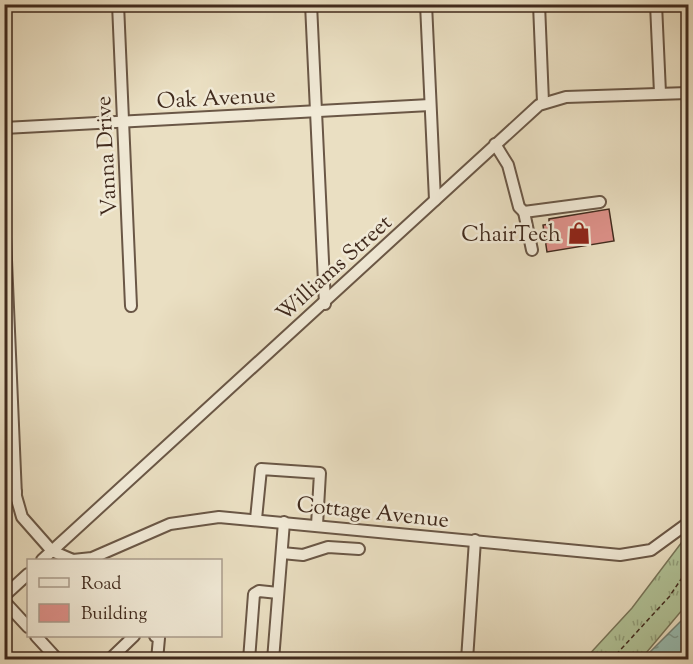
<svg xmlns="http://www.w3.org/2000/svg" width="693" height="664" viewBox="0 0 693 664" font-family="'Sorts Mill Goudy',serif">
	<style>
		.grass { fill: url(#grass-tufts); stroke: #78765a; stroke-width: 1.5 }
		.water { fill: url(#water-ripples); stroke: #758276; stroke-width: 1.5 }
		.building { fill: #de918a; stroke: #402a1d; stroke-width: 1.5 }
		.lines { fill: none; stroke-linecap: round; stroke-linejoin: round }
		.minor-casing { stroke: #6a5746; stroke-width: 14 }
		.path { stroke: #402a1d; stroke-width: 1.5; stroke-dasharray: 4.5 3; stroke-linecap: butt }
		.minor { stroke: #f1ead7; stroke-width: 10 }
		.labels { text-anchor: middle; stroke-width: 5; stroke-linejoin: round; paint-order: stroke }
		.street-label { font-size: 22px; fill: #402a1d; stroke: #f1ead7 }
		.poi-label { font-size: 22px; fill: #402a1d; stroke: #f1ead7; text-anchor: end }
	</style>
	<defs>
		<pattern id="grass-tufts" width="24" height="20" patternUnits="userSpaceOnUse" patternTransform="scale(1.5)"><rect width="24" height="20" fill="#b1c398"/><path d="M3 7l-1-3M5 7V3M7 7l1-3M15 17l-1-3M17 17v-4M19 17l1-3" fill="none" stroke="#919f7b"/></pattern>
		<pattern id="water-ripples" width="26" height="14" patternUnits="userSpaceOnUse" patternTransform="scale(1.5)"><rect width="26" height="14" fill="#98bdb2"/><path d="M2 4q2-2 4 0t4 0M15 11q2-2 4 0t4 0" fill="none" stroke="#7d9a90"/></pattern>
	</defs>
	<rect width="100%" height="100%" fill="#eadfc2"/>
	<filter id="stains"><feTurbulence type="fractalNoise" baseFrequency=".00333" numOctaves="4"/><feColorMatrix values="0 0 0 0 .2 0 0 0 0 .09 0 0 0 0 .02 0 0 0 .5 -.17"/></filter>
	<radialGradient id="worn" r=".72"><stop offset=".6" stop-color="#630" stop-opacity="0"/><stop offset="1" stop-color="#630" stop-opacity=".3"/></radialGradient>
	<polygon class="grass" points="688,534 688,603 641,659 585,659 632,608"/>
	<polygon class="water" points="688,614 688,659 643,659"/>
	<polygon class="building" points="609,209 614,241 547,252 543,225 549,224 549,219"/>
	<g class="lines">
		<g class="minor-casing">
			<g id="minor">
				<polyline points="118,4 131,306"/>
				<polyline points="311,4 325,304"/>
				<polyline points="426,4 435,200"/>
				<polyline points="539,4 543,102"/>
				<polyline points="656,4 660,93"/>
				<polyline points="4,128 430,105"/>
				<polyline points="495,144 508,165 519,207 524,212 600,202"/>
				<polyline points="524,212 532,250"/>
				<polyline points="4,213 16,496 22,517 52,551 73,560 92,558 170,524 219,517 620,555 651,550 688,523"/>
				<polyline points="4,502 16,492"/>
				<polyline points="256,519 261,469 320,473 317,525"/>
				<polyline points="282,553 303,555 328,547 359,549"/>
				<polyline points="42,560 539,105 566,97 688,93"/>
				<polyline points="4,596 28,574"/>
				<polyline points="4,601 28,627"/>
				<polyline points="36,636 58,660"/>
				<polyline points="155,636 159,638 157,660"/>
				<polyline points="109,660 134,636"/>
				<polyline points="249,660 254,594 259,591 278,593"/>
				<polyline points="273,660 284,522"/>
				<polyline points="467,660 475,540"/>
			</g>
		</g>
		<polyline class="path" points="611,660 669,597 688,569"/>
		<use href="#minor" class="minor"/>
	</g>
	<defs>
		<g id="shop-bare" transform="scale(1.8)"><path d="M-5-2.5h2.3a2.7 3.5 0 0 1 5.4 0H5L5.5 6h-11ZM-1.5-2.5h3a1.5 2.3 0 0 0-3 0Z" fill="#8f2418" stroke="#f1ead7" stroke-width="2.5" paint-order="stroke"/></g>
	</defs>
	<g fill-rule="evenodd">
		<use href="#shop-bare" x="579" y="233"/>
	</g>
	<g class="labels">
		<g class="street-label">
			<text transform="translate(216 97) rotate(-3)" y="8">Oak Avenue</text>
			<text transform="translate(105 156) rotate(-93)" y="8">Vanna Drive</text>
			<text transform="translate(333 267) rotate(-42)" y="8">Williams Street</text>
			<text transform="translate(373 511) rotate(6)" y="8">Cottage Avenue</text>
		</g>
		<g class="poi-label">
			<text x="561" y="241">ChairTech</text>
		</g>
	</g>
	<rect width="693" height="664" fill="none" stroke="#eadfc2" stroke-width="24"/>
	<rect x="6" y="6" width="681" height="652" fill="none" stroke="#402a1d" stroke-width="3"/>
	<rect x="12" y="12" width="669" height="640" fill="none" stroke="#402a1d" stroke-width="1.5"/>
	<rect x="27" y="559" width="195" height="78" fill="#f1ead7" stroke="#aa9d8d" stroke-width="1.5"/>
	<rect x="39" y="578" width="30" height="9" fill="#f1ead7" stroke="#aa9d8d" stroke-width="1.5"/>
	<text x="81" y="589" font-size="18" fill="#402a1d">Road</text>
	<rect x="39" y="604" width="30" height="18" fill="#de918a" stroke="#aa9d8d" stroke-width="1.5"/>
	<text x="81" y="619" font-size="18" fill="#402a1d">Building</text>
	<rect width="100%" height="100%" filter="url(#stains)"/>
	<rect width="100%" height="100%" fill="url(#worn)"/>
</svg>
